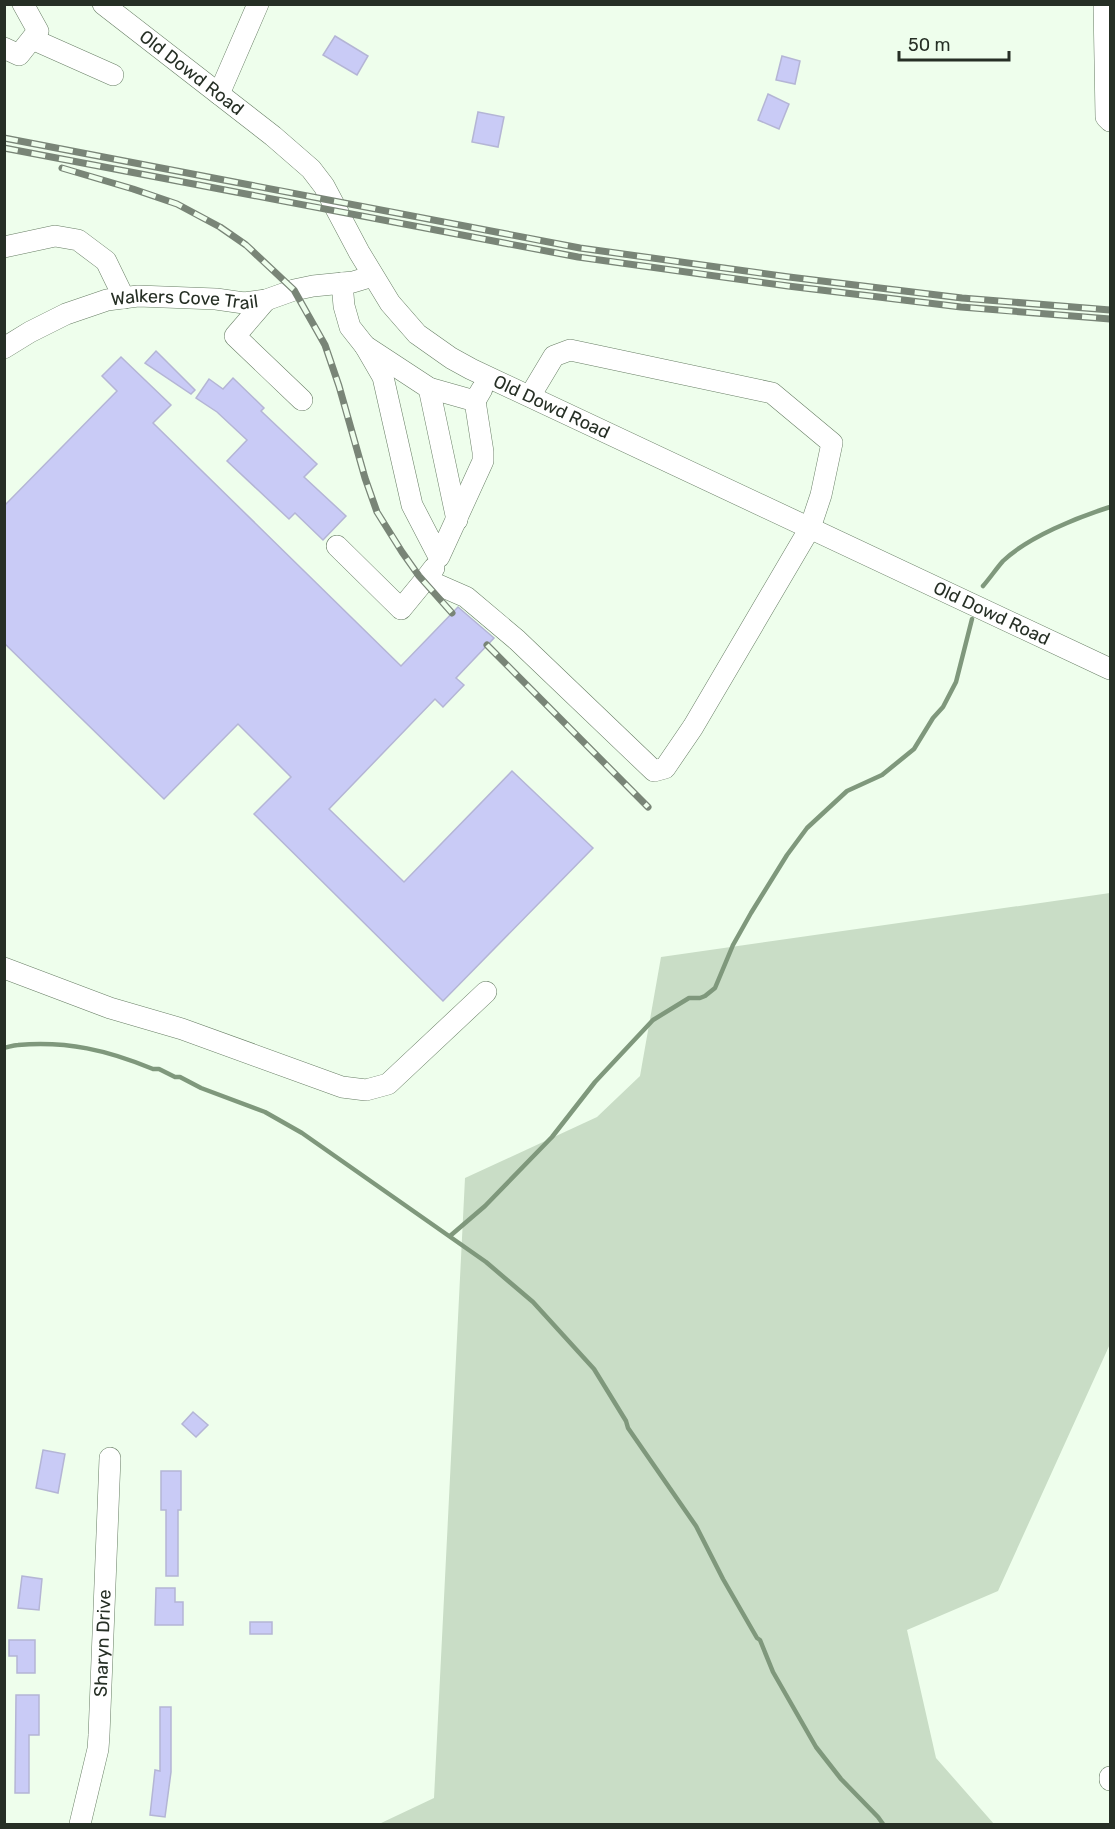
<svg xmlns="http://www.w3.org/2000/svg" width="1115" height="1829" viewBox="0 0 1115 1829" font-family="Rubik,sans-serif">
	<style>
		.green { fill: #c9ddc6 }
		.lines { fill: none; stroke-linecap: round; stroke-linejoin: round }
		.stream { stroke: #7f987c; stroke-width: 4.5 }
		.building { fill: #c9cbf6; stroke: #b4b5d5; stroke-width: 1.5 }
		.minor-casing { stroke: #687e65; stroke-width: 22 }
		.minor { stroke: #fff; stroke-width: 21 }
		.rail-casing { stroke: #798577; stroke-width: 7 }
		.rail { stroke: #eefeec; stroke-width: 4.5; stroke-dasharray: 14; stroke-linecap: butt }
		.labels { text-anchor: middle; stroke-width: 5; stroke-linejoin: round; paint-order: stroke }
		.street-label { font-size: 18px; fill: #262f25; stroke: #eefeec }
	</style>
	<rect width="100%" height="100%" fill="#eefeec"/>
	<polygon class="green" points="1110,893 1110,1344 998,1591 907,1630 936,1758 994,1824 379,1824 434,1798 465,1178 597,1117 640,1076 661,957"/>
	<g class="lines">
		<g class="stream">
			<path d="M983,586C990,578 996,569 1003,561C1028,537 1078,517 1110,507"/>
			<path d="M4,1048C9,1047 13,1045 18,1045C68,1041 107,1050 153,1069H159L175,1077H180L201,1088L265,1112L302,1133L486,1262L533,1302L594,1369L626,1421L628,1428L696,1526L723,1579L757,1638L760,1640L773,1672L816,1747L841,1779L878,1817L883,1824"/>
			<polyline points="450,1236 485,1206 552,1137 595,1082 653,1020 689,998 700,998 705,996 715,988 733,945 751,913 787,855 807,828 847,791 882,775 914,749 933,718 943,707 956,682 972,619"/>
		</g>
	</g>
	<g class="building">
		<polygon points="335,36 368,56 357,75 323,55"/>
		<polygon points="782,56 800,61 795,84 776,80"/>
		<polygon points="768,94 789,104 779,129 758,120"/>
		<polygon points="478,112 504,117 498,147 472,142"/>
		<polygon points="156,351 195,390 191,394 145,363"/>
		<polygon points="121,357 171,405 153,423 401,666 458,607 494,638 456,678 464,685 443,707 435,699 329,809 404,882 512,771 593,848 443,1001 254,814 291,777 238,724 164,799 4,643 4,506 117,391 102,376"/>
		<polygon points="233,378 264,408 261,411 317,464 304,477 346,516 323,540 295,513 289,519 227,461 247,440 217,412 196,398 209,379 223,389"/>
		<polygon points="193,1412 208,1425 196,1437 182,1424"/>
		<polygon points="43,1450 65,1454 58,1493 36,1488"/>
		<polygon points="161,1471 181,1471 181,1510 178,1510 178,1576 166,1576 166,1510 161,1510"/>
		<polygon points="22,1576 42,1579 39,1610 18,1608"/>
		<polygon points="156,1588 175,1588 175,1602 183,1602 183,1625 155,1625"/>
		<rect x="250" y="1622" width="22" height="12"/>
		<polygon points="9,1640 35,1640 35,1673 17,1673 17,1656 9,1656"/>
		<polygon points="16,1695 39,1695 39,1735 29,1735 29,1793 15,1793"/>
		<polygon points="160,1707 171,1707 171,1772 165,1817 150,1815 155,1770 160,1771"/>
	</g>
	<g class="lines">
		<g class="minor-casing">
			<g id="minor">
				<path id="s1" d="M103,4L273,136L311,169L324,186L359,252L390,303L417,334L451,358L471,369L1110,669"/>
				<polyline points="1104,4 1106,117 1110,121"/>
				<polyline points="32,39 113,75"/>
				<polyline points="4,48 19,55 38,31 23,4"/>
				<polyline points="219,94 258,4"/>
				<polyline points="4,247 55,236 78,240 106,261 124,298"/>
				<polyline points="342,283 344,306 350,327 365,346 429,388 475,401 482,389"/>
				<polyline points="266,300 235,336 302,400"/>
				<polyline points="365,346 383,377 412,505 439,557 483,461 483,452 475,401"/>
				<path id="s2" d="M4,348L30,332L66,314L107,300L138,296L216,299L244,303L266,300L294,290L313,286L353,282L373,276"/>
				<polyline points="429,388 457,520"/>
				<polyline points="337,546 401,609 424,581 434,568"/>
				<polyline points="427,578 434,583 466,597 517,640 654,771 665,768 693,727 810,528 821,495 832,443 772,393 570,350 554,356 530,396"/>
				<polyline points="4,968 110,1008 182,1029 342,1087 366,1090 388,1084 486,992"/>
				<polyline points="1110,1777 1110,1780"/>
				<path id="s3" d="M80,1824L98,1749L99,1735L110,1458"/>
			</g>
		</g>
		<use href="#minor" class="minor"/>
		<g class="rail-casing">
			<g id="rail">
				<polyline points="4,138 580,248 789,277 962,298 1110,310"/>
				<polyline points="4,148 578,257 788,286 961,307 1110,319"/>
				<polyline points="62,168 133,189 177,204 220,227 246,245 294,290 325,345 339,386 365,478 377,512 402,552 419,576 452,613"/>
				<polyline points="487,645 648,807"/>
			</g>
		</g>
		<use href="#rail" class="rail"/>
	</g>
	<g class="labels">
		<g class="street-label">
			<text dy="6" stroke="none"><textPath href="#s1" startOffset="112">Old Dowd Road</textPath></text>
			<text dy="6" stroke="none"><textPath href="#s2" startOffset="192">Walkers Cove Trail</textPath></text>
			<text dy="6" stroke="none"><textPath href="#s1" startOffset="616">Old Dowd Road</textPath></text>
			<text dy="6" stroke="none"><textPath href="#s1" startOffset="1102">Old Dowd Road</textPath></text>
			<text dy="6" stroke="none"><textPath href="#s3" startOffset="183">Sharyn Drive</textPath></text>
		</g>
	</g>
	<rect width="1115" height="1829" fill="none" stroke="#262f25" stroke-width="12"/>
	<path d="M899 51v9h110v-9" fill="none" stroke="#262f25" stroke-width="3"/>
	<text x="908" y="51" font-size="18" fill="#262f25" stroke="#eefeec" stroke-width="4.5" paint-order="stroke">50 m</text>
</svg>
